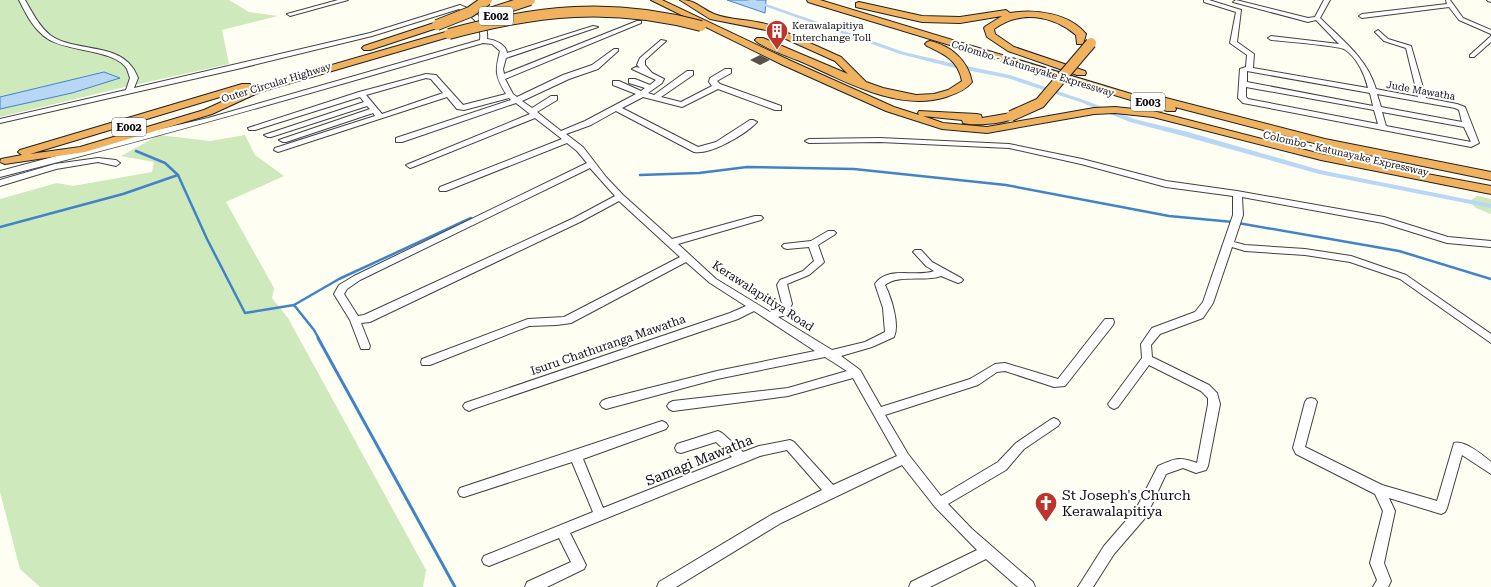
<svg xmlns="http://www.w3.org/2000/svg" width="1491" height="587" viewBox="0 0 1491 587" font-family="'Roboto Serif',serif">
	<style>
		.green { fill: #cee9bc }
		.water { fill: #b8d7f5; stroke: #4183ca }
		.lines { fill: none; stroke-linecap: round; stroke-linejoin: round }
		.stream-far1 { stroke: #4183ca; stroke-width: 2.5 }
		.stream { stroke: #4183ca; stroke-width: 3 }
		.canal { fill: #b8d7f5; fill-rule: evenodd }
		.building { fill: #58524c }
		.minor-casing { stroke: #424242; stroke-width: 2 }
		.highway-casing { stroke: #202020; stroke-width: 2 }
		.minor { fill: #fff; fill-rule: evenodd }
		.highway { fill: #f0b25f; fill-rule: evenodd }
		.highway-bridge-casing { stroke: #202020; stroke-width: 12; stroke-linecap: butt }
		.highway-bridge { stroke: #f0b25f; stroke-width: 10 }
		.labels { text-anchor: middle; stroke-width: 4; stroke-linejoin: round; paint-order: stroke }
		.far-poi-label { font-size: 10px; fill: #0f0f0f; stroke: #fff; text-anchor: start }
		.far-street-label { font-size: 10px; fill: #0f0f0f; stroke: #fff }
		.shield { fill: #fff; stroke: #575757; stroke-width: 1 }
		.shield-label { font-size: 11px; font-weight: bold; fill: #0f0f0f }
		.street-label { font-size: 12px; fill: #0f0f0f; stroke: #fff }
		.near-street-label { font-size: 14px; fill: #0f0f0f; stroke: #fff }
		.near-poi-label { font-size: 14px; fill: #0f0f0f; stroke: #fff; text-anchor: start }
	</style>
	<rect width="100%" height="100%" fill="#fffef2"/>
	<g class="green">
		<polygon points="0,0 229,0 249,12 278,16 222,30 229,64 125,87 0,117"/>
		<polygon points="159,135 210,141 245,135 255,155 284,176 226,202 274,288 272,298 288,318 426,570 423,587 40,587 20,569 0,492 0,199 57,183 73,186 152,172 154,162 121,156"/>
		<polygon points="1477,196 1491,199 1491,214 1476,208 1469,202"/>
	</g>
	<g class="water">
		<polygon points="727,0 766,0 765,13"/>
		<polygon points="104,72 120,78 72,93 0,109 0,97"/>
	</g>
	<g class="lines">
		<g class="stream-far1">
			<polyline points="136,151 165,163 178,175 207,239 245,313 294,305 314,330 319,339"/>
			<polyline points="640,175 699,173 747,167 854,169 1006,185 1169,216 1233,222"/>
			<polyline points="1238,223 1399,251 1491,279"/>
			<polyline points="0,227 123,194 178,175"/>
			<polyline points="294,305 339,279 471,218"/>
		</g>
		<polyline class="stream" points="318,338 455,587"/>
		<polygon class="canal" points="747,0 755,0 904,52 951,63 1010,75 1084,100 1134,119 1188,132 1320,170 1491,204 1491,208 1319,174 1183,136 1130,122 1080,102 1007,78 951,67 900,54"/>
	</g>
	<polygon class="building" points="760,55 770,60 760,65 750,60"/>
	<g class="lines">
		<g class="minor-casing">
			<g id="minor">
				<path d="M19,0H25C32,12 39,26 50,35C73,52 115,43 132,67C135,70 136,74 138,78L134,88L370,33L460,5C476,11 489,21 487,39C495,40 506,44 507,53L593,26L598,27L506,58L503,69L504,74L637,21H641V23L505,79L513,94L517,97L563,75L592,65L614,49H618V51L598,69L569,79L522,101L532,108L551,96H557V100L537,112L561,131L585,121L636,94L613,85V81H619L641,91L645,88L629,83V79H635L650,85L656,80L632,69L636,67L640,68L637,65L640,58L661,40L666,41L645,60V65L652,73L664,79L662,83L648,93L654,95L687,71H693V75L661,97L681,102L712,86L709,82L710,78L725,69H731V73L717,81L720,84L781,106V110H775L718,89L682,107L643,97L622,108L698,147L716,142L750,120H753L757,122C746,134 711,155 694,152L616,111L591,125L566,134L583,147L606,177L623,195L672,239L755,216H761L763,218L761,220L678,244L716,279L770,312L778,309L782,304L777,285L780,280L803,271L814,261L809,247L787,249L784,248L782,246L784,244L811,241L828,231H834L836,233L834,235L818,245L824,262L822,264L809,275L787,284L792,304L786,315L778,317L832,350L865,342L885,332L883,308L875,284C888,265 916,278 934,271L926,266L915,254L913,252L915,250H921L932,262L961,278L963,280L961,282L958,283L941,276C925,282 898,274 885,285C891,297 900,324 894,337L872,347L841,356L860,370L881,407L970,379L995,364L1005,363L1058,379L1105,319H1113L1114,322L1113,325L1065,386L1054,387L1005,371L997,372L978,385L885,415L908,454L941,496L998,462L1016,443L1050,420L1054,418L1058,420L1060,423L1058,426L1024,449L1006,470L948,504L972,529L1033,582L1035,587H1018L986,559L930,587H909L911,582L977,550L935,507L902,465L781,523L676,587H657L659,582L771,515L822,490L787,450L760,456L570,533L586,565L584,569L547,587H525L527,582L571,562L559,538L489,566L484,564L482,560L484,556L593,512L572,462L464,497L460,496L458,492L460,488L662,421L666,423L668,426L666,429L583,459L603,508L732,457L716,442L681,453L677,452L675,448L677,444L718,431L722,433L743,452L759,446L790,440L794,442L833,485L897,456L853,378L788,396L673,411L669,409L667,406L669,403L673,401L788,388L847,371L825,357L717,379L606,409L602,407L600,404L602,401L606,399L717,371L815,351L754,311L738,319L473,409L469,411L465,409L463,406L465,403L730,313L746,306L710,283L686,262L571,323L557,325L529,326L430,365H422L421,362L422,359L528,319L564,317L680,257L619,201L580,222L370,322L361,323L370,346L369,349H361L350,320L334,294L339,285L354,276L587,163L577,151L567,143L446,191H440L439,189L440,187L562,139L535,118L413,167L410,168L406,165L530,114L516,103L402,142H396V138L511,100L509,98L464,110L457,109L447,97L278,152L274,150L275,148L375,116L373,113L286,142H283L279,140L370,109L367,106L271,137H268L264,135L364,102L360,97L255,130H249L248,128L359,92L426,74L436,75L463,105L506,94C495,76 495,71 500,51L492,44L483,43C323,90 162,136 0,177V171L143,133L208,118L480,40C482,23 473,17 459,9L372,36L237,69L0,123V119L126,90L130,78C129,75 128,72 127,69C115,49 68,52 48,39C34,30 26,14 19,0ZM426,78L431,79L443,93L382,114L366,95ZM590,168L615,196L574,218L364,315L358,316L344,294L347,289L360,280Z"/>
				<polygon points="338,0 348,0 290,16 287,14"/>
				<path d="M1204,0H1209L1241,10L1237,42L1254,54L1253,68L1368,88C1365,75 1357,57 1344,49C1338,46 1282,41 1271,40L1268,38L1271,36L1339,44L1316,20L1308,22L1233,2L1236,0L1308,18L1315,17L1324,0H1330L1320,18C1342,40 1367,58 1376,89L1418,97L1406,48L1384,41L1375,32L1378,30L1388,39L1411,46L1426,98L1457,104L1465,107L1479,143L1471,147L1243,103L1238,98L1240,69L1246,67L1247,55L1230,43L1236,12L1204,2ZM1247,71L1370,93L1373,106L1247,82ZM1246,87L1374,110L1378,124L1248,99L1246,97ZM1377,94L1455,108L1459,110L1462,122L1381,107ZM1382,112L1464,127L1471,142L1386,126Z"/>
				<polygon points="1446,0 1450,0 1463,18 1491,30 1491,34 1459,20 1449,7 1362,18 1359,16 1362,14 1447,4"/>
				<polygon points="1487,0 1491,0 1491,2 1488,1"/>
				<polygon points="1491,36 1491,42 1474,57 1470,57 1470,55"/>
				<path d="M880,138L1009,144L1082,159L1166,181L1237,191L1384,217L1448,237L1491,241V247L1447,243L1383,223L1242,197L1243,215L1234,242L1245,245L1305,249L1351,256L1406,275L1491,334V343L1400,279L1350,262L1305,255L1245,251L1232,247L1213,303L1203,318L1160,334L1151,345L1152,357L1209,385L1217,393L1220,404L1208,466L1206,470L1196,473L1183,468L1166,474L1146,517L1114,554L1093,587H1078L1104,546L1136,509L1158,466C1175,459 1178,456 1197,463L1208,404V398L1201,391L1149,365L1118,407L1114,409L1110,407L1108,404L1142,358L1141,344L1152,328L1195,312L1203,302L1233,215V196L1166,187L1081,164L1009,148L880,142L809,143L805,141L809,139Z"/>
				<polygon points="98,158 116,160 120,163 116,166 98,162 56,169 0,186 0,180 55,164"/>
				<path d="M1311,398L1315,399L1317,402L1305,447L1382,485L1437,501L1454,443C1464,440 1483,455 1491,462V474L1462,455L1447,508L1445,512L1441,514L1389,498L1395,511L1384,563L1391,581L1388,587H1373L1377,580L1370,563L1383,511L1375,494L1296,454L1293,448L1305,402L1307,399Z"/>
			</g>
		</g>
		<g class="highway-casing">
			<g id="highway">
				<path d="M651,0H662L791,61L894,107L919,115L918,113L919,111L977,114L981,115L982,118L1011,113L1016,116C1010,124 973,126 963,123L962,120L923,116L943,123L987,127L1094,108L1115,107L1153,111L1321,154L1491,186V194L1321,160L1153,117L1115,113L1094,114L987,133L942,129L886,111L783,65Z"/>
				<path d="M680,0C696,0 700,8 714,14C732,21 754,19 772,26L841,57L866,82L883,88L916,95L934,94L948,90L962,81C958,60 944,54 927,46L925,44L927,42L930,41C951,46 968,60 972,82C966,90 955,94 946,97C898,112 845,81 802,62C792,58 761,47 755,40L757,38H763L848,74L835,61L766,30L710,19Z"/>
				<polygon points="807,0 820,0 1158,102 1158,98 1162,97 1325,139 1491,172 1491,180 1325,146 1175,107 1176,109 1175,111 1167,111 808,2"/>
				<path d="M859,2L922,16L960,17L1006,10L1010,13C1035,9 1069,13 1086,34L1083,44H1077L1076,35C1052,15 1020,10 994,29L995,34L1014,47L1085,71L1086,73L1085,75H1077L1008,51L987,37L984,28L986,26L1002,16L960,23L922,22L856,7V3Z"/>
				<polygon points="437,22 440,23 440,27 370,50 364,50 362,48 364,46"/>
				<polygon points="449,31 454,34 452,36 260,92 212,114 85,152 5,164 0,162 1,159 22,155 18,152 20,150 242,84 250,84 251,86 250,88 30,154 80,147 204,110 252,88"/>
			</g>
		</g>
		<use href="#minor" class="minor"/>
		<use href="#highway" class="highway"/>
		<g class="highway-bridge-casing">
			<g id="highway-bridge">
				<polyline points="487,14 530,0"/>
				<polyline points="437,25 470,12 487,0"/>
				<path d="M449,34C537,10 612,2 701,26"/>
				<polyline points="1011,116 1040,103 1091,43"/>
			</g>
		</g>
		<use href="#highway-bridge" class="highway-bridge"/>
	</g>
	<defs>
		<g id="building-pin" transform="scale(1.15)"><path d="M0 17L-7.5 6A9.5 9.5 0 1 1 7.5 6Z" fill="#bc342b" stroke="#fff"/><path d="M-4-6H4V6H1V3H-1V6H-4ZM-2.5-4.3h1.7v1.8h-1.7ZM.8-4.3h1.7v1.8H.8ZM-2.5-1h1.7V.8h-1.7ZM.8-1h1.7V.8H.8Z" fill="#fff"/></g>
		<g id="church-pin" transform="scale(1.15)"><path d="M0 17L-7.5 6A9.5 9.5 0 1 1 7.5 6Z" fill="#bc342b" stroke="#fff"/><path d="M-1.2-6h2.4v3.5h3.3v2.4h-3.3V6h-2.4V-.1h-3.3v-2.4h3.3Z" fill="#fff"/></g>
	</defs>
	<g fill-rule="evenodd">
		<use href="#building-pin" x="777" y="31"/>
		<use href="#church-pin" x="1046" y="503"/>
	</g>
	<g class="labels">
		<g class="far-poi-label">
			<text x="792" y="29">Kerawalapitiya<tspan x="792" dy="12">Interchange Toll</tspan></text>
		</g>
		<g class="far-street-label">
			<text transform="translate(1033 68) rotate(17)" y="4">Colombo - Katunayake Expressway</text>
			<text transform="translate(276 82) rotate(-17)" y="4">Outer Circular Highway</text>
			<text transform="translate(1421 90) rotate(10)" y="4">Jude Mawatha</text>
			<text transform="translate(1346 153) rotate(13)" y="4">Colombo - Katunayake Expressway</text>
		</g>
		<g class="shield">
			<rect x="479" y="7" width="34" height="18" rx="3"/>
			<rect x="1131" y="93" width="34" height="18" rx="3"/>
			<rect x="112" y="118" width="34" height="18" rx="3"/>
		</g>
		<g class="shield-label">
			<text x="496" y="20">E002</text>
			<text x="1148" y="106">E003</text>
			<text x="129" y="131">E002</text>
		</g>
		<g class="street-label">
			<text transform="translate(763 296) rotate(33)" y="4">Kerawalapitiya Road</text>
			<text transform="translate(608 345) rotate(-19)" y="4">Isuru Chathuranga Mawatha</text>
		</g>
		<g class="near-street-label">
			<text transform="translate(699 460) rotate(-22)" y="5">Samagi Mawatha</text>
		</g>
		<g class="near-poi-label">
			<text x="1062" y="500">St Joseph's Church<tspan x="1062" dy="16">Kerawalapitiya</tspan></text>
		</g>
	</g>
</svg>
